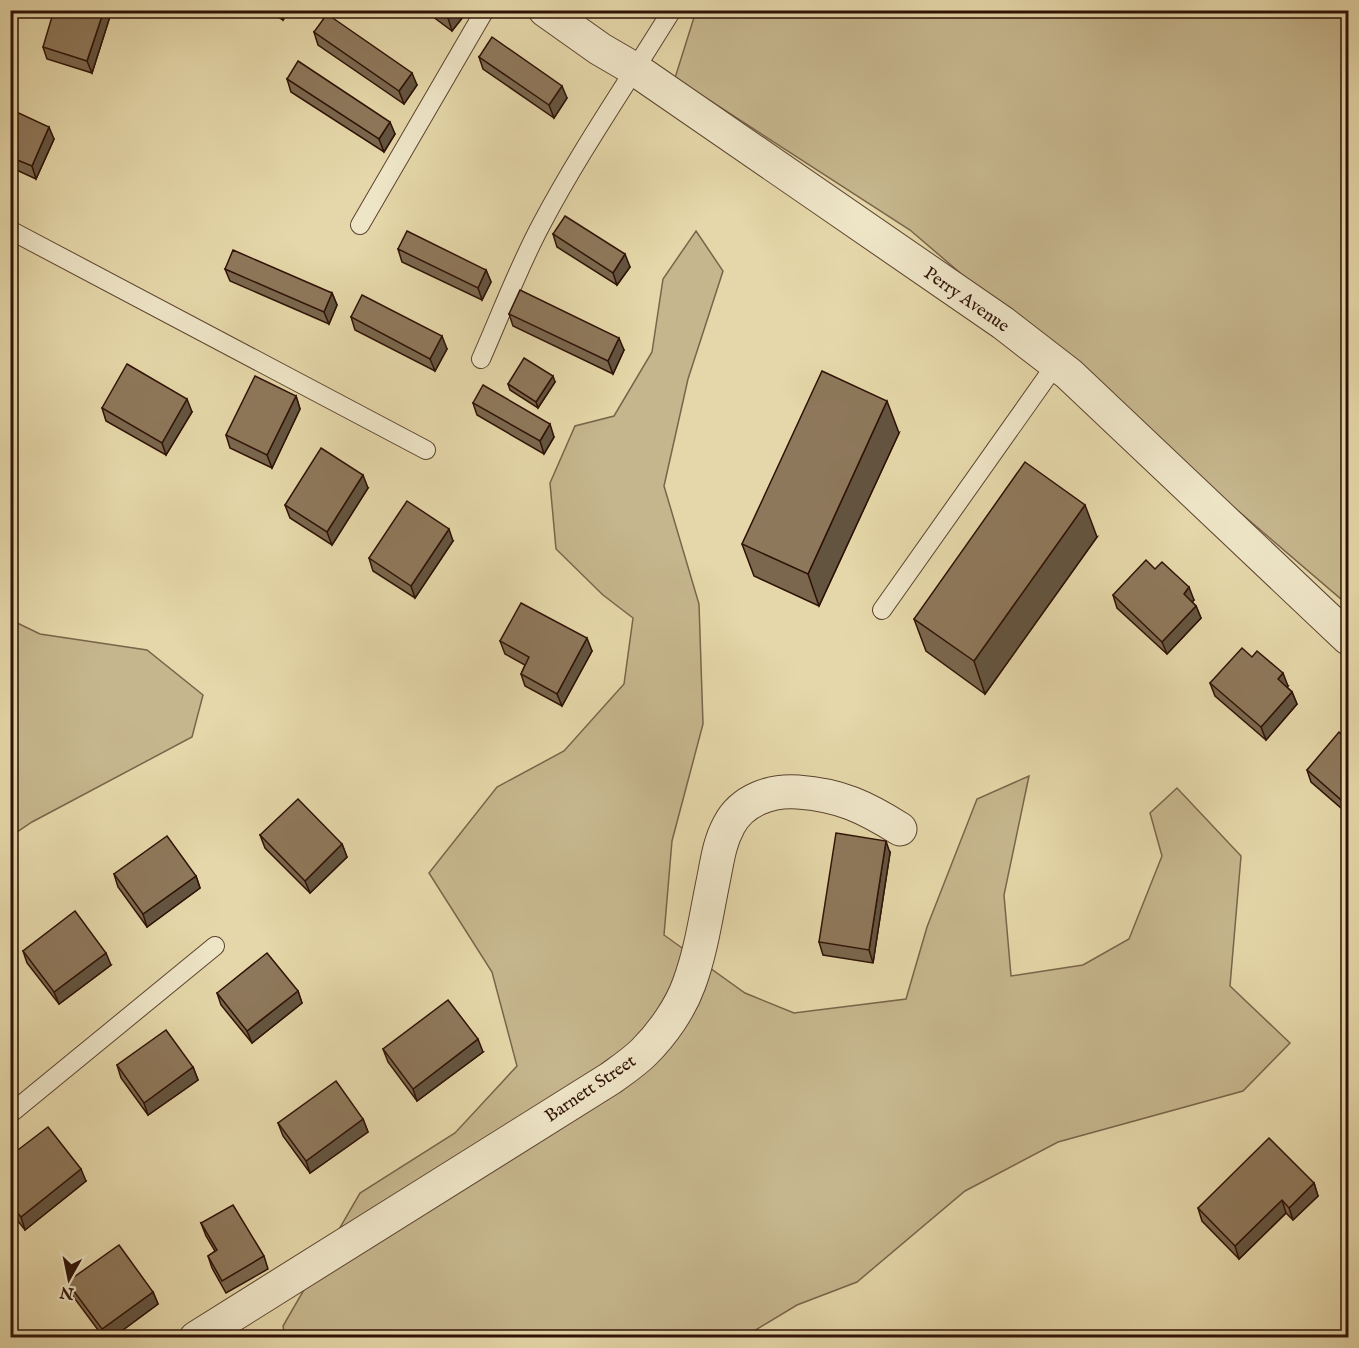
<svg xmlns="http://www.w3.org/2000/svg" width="1359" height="1348" viewBox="0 0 1359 1348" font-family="'IM FELL English',serif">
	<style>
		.green { fill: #c6b68d; stroke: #7a644a; stroke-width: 1.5 }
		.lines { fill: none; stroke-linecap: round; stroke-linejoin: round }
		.lane-casing { stroke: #5c432f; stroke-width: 20 }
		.street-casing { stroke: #5c432f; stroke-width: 35 }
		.lane { stroke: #eee5c7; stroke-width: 18 }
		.street { stroke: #eee5c7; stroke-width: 33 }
		.wall { fill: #7a674e; stroke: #2f1206; stroke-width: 1.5 }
		.shaded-wall { fill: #635440; stroke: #2f1206; stroke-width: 1.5 }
		.building { fill: #8e785b; stroke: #2f1206; stroke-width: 1.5 }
		.labels { text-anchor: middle; stroke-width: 6; stroke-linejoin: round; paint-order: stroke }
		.street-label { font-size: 18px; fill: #2f1206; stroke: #eee5c7 }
	</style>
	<rect width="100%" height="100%" fill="#e5d7a9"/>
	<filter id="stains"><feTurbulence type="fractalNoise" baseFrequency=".00333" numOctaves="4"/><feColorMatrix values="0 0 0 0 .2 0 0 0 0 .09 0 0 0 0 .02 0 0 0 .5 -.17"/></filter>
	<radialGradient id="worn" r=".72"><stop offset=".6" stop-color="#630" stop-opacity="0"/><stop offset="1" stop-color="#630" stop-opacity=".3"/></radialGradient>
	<g class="green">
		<polygon points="696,11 1348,11 1348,605 910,230 675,78"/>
		<polygon points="696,231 723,271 688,379 664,486 699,604 703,724 672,841 664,935 745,993 794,1013 906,999 927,927 977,799 1029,776 1004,895 1011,976 1083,965 1129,939 1162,856 1150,813 1177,788 1241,856 1230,986 1290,1043 1243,1091 1058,1142 965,1191 857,1282 797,1305 744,1337 285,1338 283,1326 360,1193 455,1133 517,1066 492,972 429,873 497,787 564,751 624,684 633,618 603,595 556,549 550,483 575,426 614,416 652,352 663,279"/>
		<polygon points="11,620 40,634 147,650 203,695 192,737 32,822 11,836"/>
	</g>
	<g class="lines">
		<g class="lane-casing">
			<g id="lane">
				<polyline points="360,225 485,10"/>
				<polyline points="10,230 426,450"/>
				<path d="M481,359C501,314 518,268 541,225C580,151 628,82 672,10"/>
				<polyline points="882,610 1056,364"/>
				<polyline points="10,1114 215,946"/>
			</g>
		</g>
		<g class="street-casing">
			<g id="street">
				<polyline points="545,10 600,49 636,70 1003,323 1069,374 1348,638"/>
				<path d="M196,1338L611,1078C622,1070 634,1062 644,1052C662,1034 680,1009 689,984C701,952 706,916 713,882C717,863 719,843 729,825C742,800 771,790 798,792C840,795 865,807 900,829"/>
			</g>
		</g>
		<use href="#lane" class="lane"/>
		<use href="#street" class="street"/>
	</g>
	<g class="wall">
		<polygon points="112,10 92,73 47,59 43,47"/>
		<polygon points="266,10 289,10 283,20"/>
		<polygon points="424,10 465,10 466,13 452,31"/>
		<polygon points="314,32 417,85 404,104 318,45"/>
		<polygon points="479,57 567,98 554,118 483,69"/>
		<polygon points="287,79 395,134 384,152 291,92"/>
		<polygon points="10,109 54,139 36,179 10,167"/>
		<polygon points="553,234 630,267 617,285 557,247"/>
		<polygon points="398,249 486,270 491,282 482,300 402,262"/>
		<polygon points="225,269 332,293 337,305 329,324 230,281"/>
		<polygon points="509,314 624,350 613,374 513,326"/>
		<polygon points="351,317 447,349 435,371 355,330"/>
		<polygon points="555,382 538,408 510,390 508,384"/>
		<polygon points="296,396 300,409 272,468 230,448 226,435"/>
		<polygon points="473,403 554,437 544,454 477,415"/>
		<polygon points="102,408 192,412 166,455 106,421"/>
		<polygon points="899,433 819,606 754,576 742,544"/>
		<polygon points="368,488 332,545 290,518 285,505"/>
		<polygon points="1097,537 985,694 926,651 914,619"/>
		<polygon points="453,541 415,598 373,571 369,558"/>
		<polygon points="1155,569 1194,600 1192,602 1196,606 1201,618 1167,654 1117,608 1113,595"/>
		<polygon points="500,641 592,651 562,706 525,686 521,674 525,665 505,654"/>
		<polygon points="1210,683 1288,686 1287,687 1292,692 1297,704 1266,740 1215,696"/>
		<polygon points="1348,741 1348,814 1311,782 1307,770"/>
		<polygon points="260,835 342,844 347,857 310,893 265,848"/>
		<polygon points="890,853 873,963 823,955 819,942"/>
		<polygon points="114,874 196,876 200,888 147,927 118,887"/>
		<polygon points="23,951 111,965 59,1004 27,963"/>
		<polygon points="298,991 302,1003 252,1043 221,1005 217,993"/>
		<polygon points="383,1049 483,1052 417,1101 388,1062"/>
		<polygon points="117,1065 193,1067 198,1080 148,1115 121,1078"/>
		<polygon points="1348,1065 1348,1087 1346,1085 1342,1072"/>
		<polygon points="363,1119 368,1132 310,1173 283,1136 278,1123"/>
		<polygon points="10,1156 86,1181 25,1230 10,1211"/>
		<polygon points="1314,1183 1318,1196 1293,1220 1286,1213 1239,1259 1202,1221 1198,1208"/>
		<polygon points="201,1223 264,1256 268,1269 226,1293 212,1268 208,1256 215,1251 206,1236"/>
		<polygon points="67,1282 153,1292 158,1304 112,1338 104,1338 72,1295"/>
	</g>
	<g class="shaded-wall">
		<polygon points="104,10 112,10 92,73 87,61"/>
		<polygon points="279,10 289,10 283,20"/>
		<polygon points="454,10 465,10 466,13 452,31 448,18"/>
		<polygon points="412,73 417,85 404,104 399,91"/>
		<polygon points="562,86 567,98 554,118 549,105"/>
		<polygon points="390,122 395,134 384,152 379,139"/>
		<polygon points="49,127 54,139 36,179 32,166"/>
		<polygon points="625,254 630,267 617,285 613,273"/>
		<polygon points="486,270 491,282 482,300 478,288"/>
		<polygon points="332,293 337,305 329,324 324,312"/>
		<polygon points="442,336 447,349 435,371 430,359"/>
		<polygon points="619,338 624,350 613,374 608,361"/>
		<polygon points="553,376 555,382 538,408 536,402"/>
		<polygon points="296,396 300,409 272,468 267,455"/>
		<polygon points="187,399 192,412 166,455 162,443"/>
		<polygon points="887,401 899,433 819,606 808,574"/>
		<polygon points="550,424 554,437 544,454 540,441"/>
		<polygon points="363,475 368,488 332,545 327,532"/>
		<polygon points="1085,505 1097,537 985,694 974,661"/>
		<polygon points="449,529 453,541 415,598 411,586"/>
		<polygon points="1189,587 1194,600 1188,606 1184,594"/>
		<polygon points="1196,606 1201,618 1167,654 1162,642"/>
		<polygon points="587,638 592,651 562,706 557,694"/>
		<polygon points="1283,673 1288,686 1283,691 1278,679"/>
		<polygon points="1292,692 1297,704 1266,740 1261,727"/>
		<polygon points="886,841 890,853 873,963 869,950"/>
		<polygon points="342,844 347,857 310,893 305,881"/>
		<polygon points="196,876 200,888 147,927 143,914"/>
		<polygon points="106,953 111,965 59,1004 54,992"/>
		<polygon points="298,991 302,1003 252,1043 247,1031"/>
		<polygon points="478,1039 483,1052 417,1101 413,1089"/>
		<polygon points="193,1067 198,1080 148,1115 144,1103"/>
		<polygon points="363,1119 368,1132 310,1173 306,1161"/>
		<polygon points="81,1169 86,1181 25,1230 21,1217"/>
		<polygon points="1314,1183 1318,1196 1293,1220 1289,1208"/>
		<polygon points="1282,1200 1286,1213 1239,1259 1235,1246"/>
		<polygon points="153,1292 158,1304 112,1338 105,1338 102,1329"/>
	</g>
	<g class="building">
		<polygon points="54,10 104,10 87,61 43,47"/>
		<polygon points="437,10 454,10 448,18"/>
		<polygon points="327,14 412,73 399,91 314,32"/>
		<polygon points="492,37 562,86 549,105 479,57"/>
		<polygon points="298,61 390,122 379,139 287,79"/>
		<polygon points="10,109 49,127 32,166 10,157"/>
		<polygon points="565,216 625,254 613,273 553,234"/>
		<polygon points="407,231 486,270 478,288 398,249"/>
		<polygon points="233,250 332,293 324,312 225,269"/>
		<polygon points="520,290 619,338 608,361 509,314"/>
		<polygon points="362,295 442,336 430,359 351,317"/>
		<polygon points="524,358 553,376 536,402 508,384"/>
		<polygon points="127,364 187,399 162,443 102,408"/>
		<polygon points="822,371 887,401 808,574 742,544"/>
		<polygon points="255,376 296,396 267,455 226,435"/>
		<polygon points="483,385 550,424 540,441 473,403"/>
		<polygon points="321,448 363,475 327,532 285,505"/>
		<polygon points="1025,462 1085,505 974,661 914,619"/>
		<polygon points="407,501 449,529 411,586 369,558"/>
		<polygon points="1146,560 1155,569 1162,562 1189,587 1184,594 1196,606 1162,642 1113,595"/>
		<polygon points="521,603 587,638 557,694 521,674 529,657 500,641"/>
		<polygon points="1242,648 1252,657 1257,651 1283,673 1278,679 1292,692 1261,727 1210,683"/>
		<polygon points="1339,732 1348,741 1348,806 1307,770"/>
		<polygon points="298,799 342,844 305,881 260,835"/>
		<polygon points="836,833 886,841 869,950 819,942"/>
		<polygon points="167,836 196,876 143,914 114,874"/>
		<polygon points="75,911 106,953 54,992 23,951"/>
		<polygon points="267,953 298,991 247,1031 217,993"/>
		<polygon points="448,1000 478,1039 413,1089 383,1049"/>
		<polygon points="166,1030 193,1067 144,1103 117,1065"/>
		<polygon points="1348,1065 1348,1078 1342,1072"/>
		<polygon points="336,1081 363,1119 306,1161 278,1123"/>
		<polygon points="48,1127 81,1169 21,1217 10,1204 10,1156"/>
		<polygon points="1269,1138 1314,1183 1289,1208 1282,1200 1235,1246 1198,1208"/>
		<polygon points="233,1205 264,1256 222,1281 208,1256 217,1250 201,1223"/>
		<polygon points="119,1245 153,1292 102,1329 67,1282"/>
	</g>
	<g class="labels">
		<g class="street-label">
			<text transform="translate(967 299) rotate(35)" y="6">Perry Avenue</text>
			<text transform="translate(590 1088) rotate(-34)" y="6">Barnett Street</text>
		</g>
	</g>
	<rect width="1359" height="1348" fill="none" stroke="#e5d7a9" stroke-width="36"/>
	<rect x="12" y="12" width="1335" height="1324" fill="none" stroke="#2f1206" stroke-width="3"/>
	<rect x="18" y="18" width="1323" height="1312" fill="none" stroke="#2f1206" stroke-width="1.5"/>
	<g transform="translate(69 1279) rotate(189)" stroke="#eee5c7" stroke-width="4.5" paint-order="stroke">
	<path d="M0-4.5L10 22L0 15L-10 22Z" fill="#2f1206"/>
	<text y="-9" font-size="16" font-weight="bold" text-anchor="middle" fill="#2f1206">N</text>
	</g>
	<rect width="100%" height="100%" filter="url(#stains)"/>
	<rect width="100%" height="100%" fill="url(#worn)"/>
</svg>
